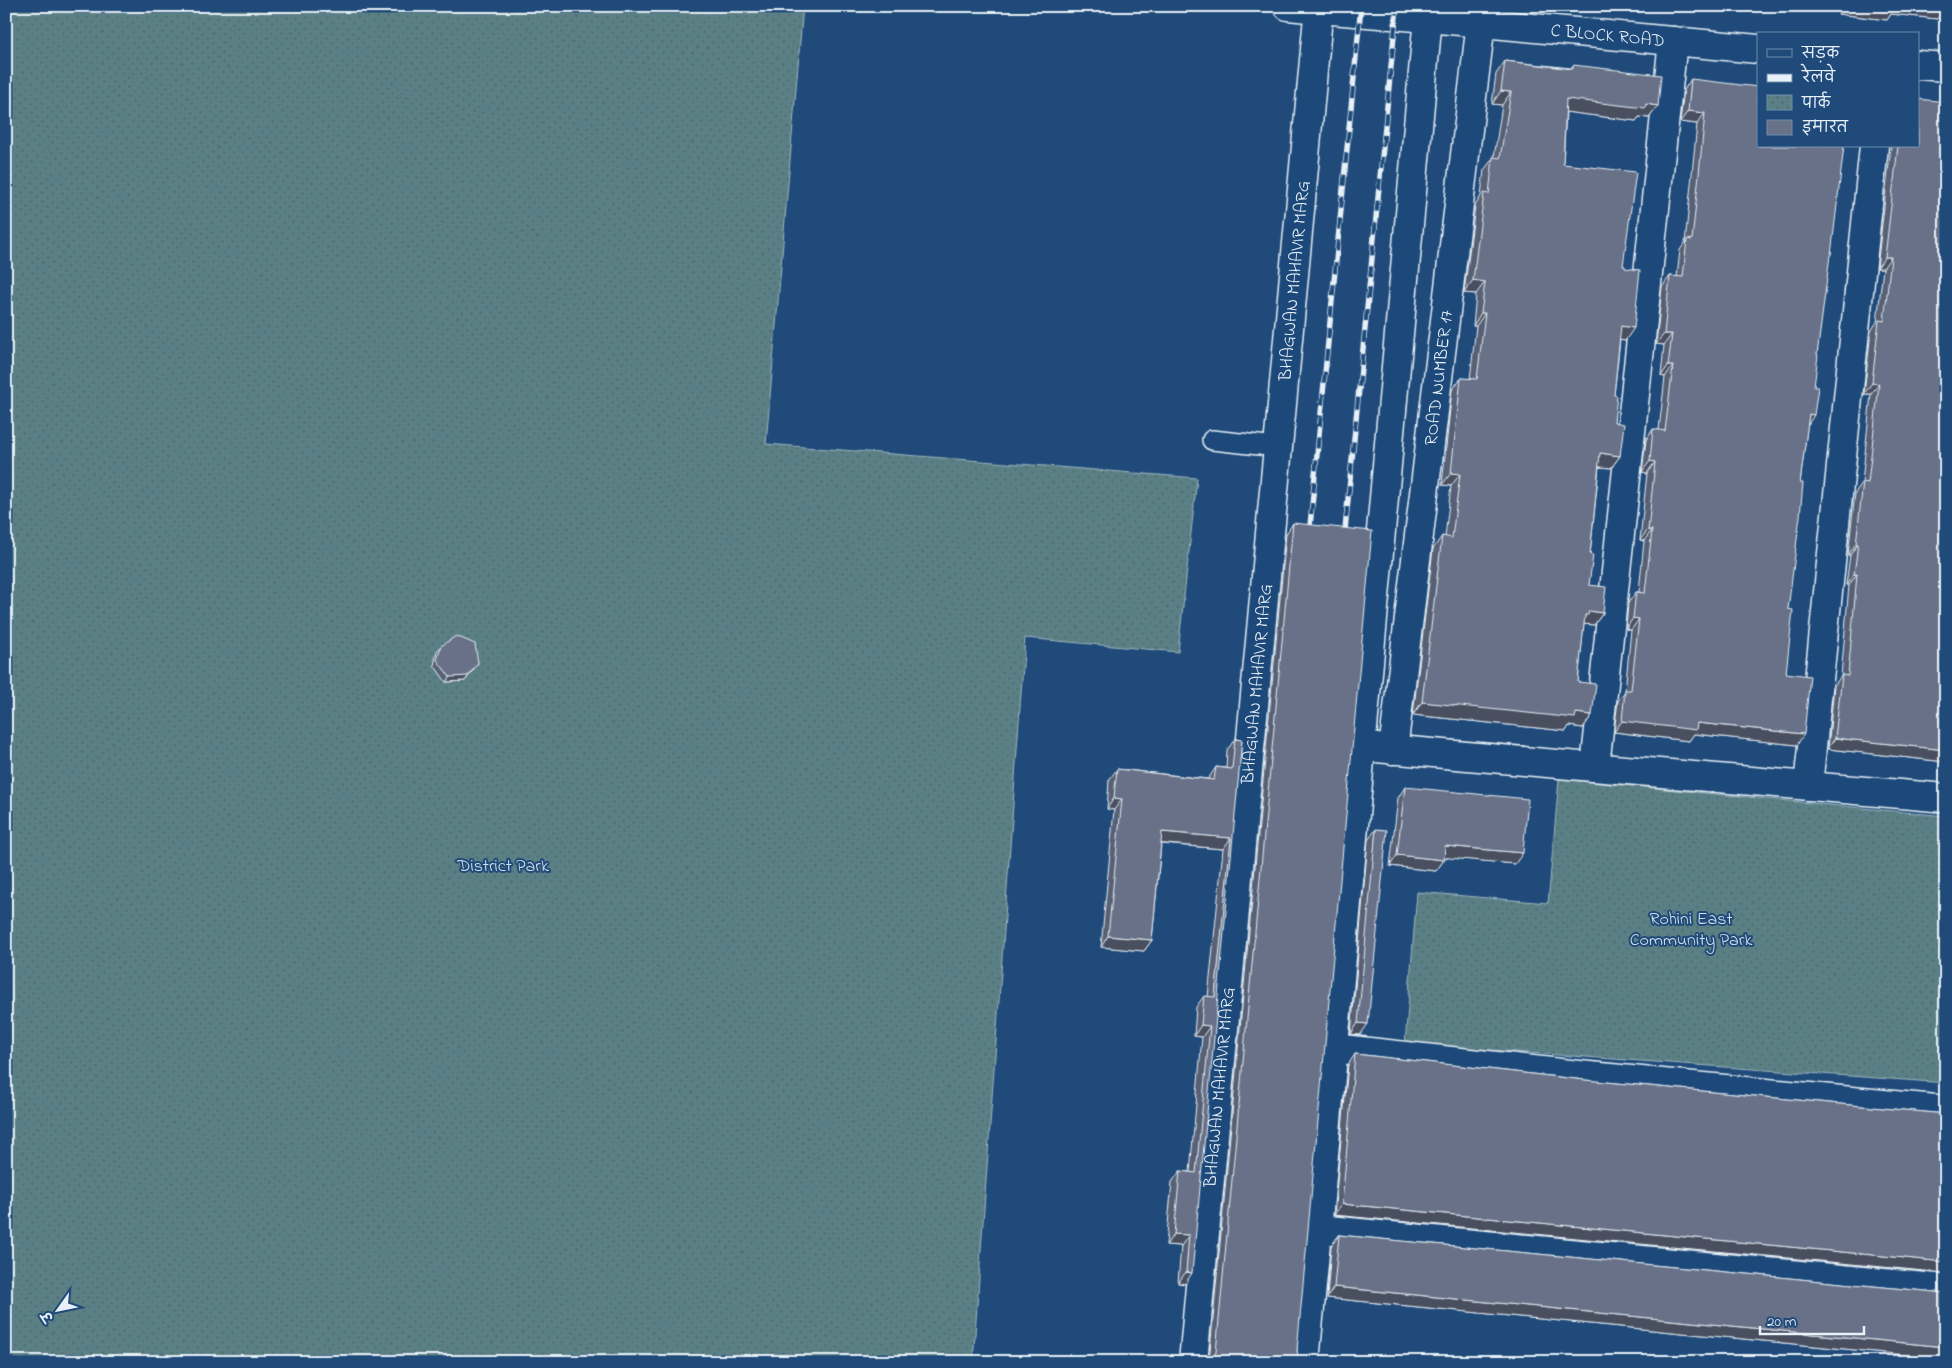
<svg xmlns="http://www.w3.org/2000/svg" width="1952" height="1368" viewBox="0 0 1952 1368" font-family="'Indie Flower','Playpen Sans Deva',sans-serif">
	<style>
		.park { fill: url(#park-dots); stroke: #a1b8bf }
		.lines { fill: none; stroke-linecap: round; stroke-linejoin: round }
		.lane-casing { stroke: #e8f1f8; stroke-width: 22 }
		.street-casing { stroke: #e8f1f8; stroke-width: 31 }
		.secondary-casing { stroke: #e8f1f8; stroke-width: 31 }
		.lane { stroke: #1f4a7a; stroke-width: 19 }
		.street { stroke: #1f4a7a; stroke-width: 28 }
		.secondary { stroke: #1f4a7a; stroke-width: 28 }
		.rail-casing { stroke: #e8f1f8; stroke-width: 5.5 }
		.rail { stroke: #1f4a7a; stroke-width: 4; stroke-dasharray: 11; stroke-linecap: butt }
		.wall { fill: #596174; stroke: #e8f1f8 }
		.shaded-wall { fill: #484f5e; stroke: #e8f1f8 }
		.building { fill: #677187; stroke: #e8f1f8 }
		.labels { text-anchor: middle; stroke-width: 4; stroke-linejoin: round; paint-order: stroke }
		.street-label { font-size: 18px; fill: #e8f1f8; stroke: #1f4a7a }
		.park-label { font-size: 18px; fill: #d3e0e7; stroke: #1f4a7a }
	</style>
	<defs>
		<pattern id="park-dots" width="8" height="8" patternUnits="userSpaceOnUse" patternTransform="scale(1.25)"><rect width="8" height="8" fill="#5a8086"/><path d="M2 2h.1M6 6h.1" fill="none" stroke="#51676b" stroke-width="1.8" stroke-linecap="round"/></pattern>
	</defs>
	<rect width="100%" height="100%" fill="#1f4a7a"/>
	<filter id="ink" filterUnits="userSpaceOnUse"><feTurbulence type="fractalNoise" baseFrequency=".02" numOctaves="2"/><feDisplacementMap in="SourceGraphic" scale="10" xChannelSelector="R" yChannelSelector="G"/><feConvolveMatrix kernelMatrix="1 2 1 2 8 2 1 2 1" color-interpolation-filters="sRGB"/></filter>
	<g filter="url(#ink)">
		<g class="park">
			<polygon points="6,6 803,6 766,444 1197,478 1178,652 1025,638 973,1362 6,1362"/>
			<polygon points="1559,779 1946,816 1946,1083 1405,1044 1417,892 1548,903"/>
		</g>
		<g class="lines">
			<g class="lane-casing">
				<polyline id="lane" points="1212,440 1278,447"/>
			</g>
			<g class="street-casing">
				<g id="street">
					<polyline points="1288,6 1319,9"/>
					<polyline points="1376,748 1946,798"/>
					<path id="s1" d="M1393,750L1483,6"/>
					<polyline points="1595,767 1673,41"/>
					<polyline points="1808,786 1874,146"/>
					<polyline points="1333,1048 1579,1075 1946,1110"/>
					<polyline points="1318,1229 1946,1289"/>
				</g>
			</g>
			<g class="secondary-casing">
				<g id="secondary">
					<path id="s2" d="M1319,9L1428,18L1758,49"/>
					<polyline points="1918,65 1946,67"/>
					<path id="s3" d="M1193,1362L1319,6"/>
					<polyline points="1305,1362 1429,6"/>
				</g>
			</g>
			<use href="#lane" class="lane"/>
			<use href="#street" class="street"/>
			<use href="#secondary" class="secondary"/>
			<g class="rail-casing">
				<g id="rail">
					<polyline points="1309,536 1361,6"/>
					<polyline points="1344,540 1397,6"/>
				</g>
			</g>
			<use href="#rail" class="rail"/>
		</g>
		<g class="wall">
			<polygon points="1806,6 1946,6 1946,16 1940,15 1937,19 1891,14 1887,20 1838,14 1838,10"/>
			<polygon points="1505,61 1571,68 1573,65 1658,106 1649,118 1639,117 1636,121 1566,112 1563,164 1623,266 1625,341 1620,340 1614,395 1614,422 1620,456 1611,468 1599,467 1590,555 1589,585 1603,613 1594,625 1584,624 1578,682 1592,715 1583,728 1569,726 1566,731 1413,715 1433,549 1442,536 1445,537 1451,486 1442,485 1452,390 1461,378 1470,379 1476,326 1473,326 1476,294 1464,293 1475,206 1481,196 1484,170 1494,157 1502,105 1492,104 1496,74"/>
			<polygon points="1691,79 1829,258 1800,483 1788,609 1786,673 1797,745 1694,734 1689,741 1614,732 1618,701 1625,691 1631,630 1626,629 1628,603 1636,592 1639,592 1644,541 1640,540 1647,473 1642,472 1646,440 1653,429 1659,430 1665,377 1661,376 1664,345 1656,344 1662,287 1670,276 1677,277 1680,250 1685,243 1697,124 1680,122 1684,90"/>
			<polygon points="1946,102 1946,762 1828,749 1834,686 1841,676 1849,585 1846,585 1850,555 1848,555 1855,493 1862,483 1871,394 1864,394 1871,331 1877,322 1883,268 1877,268 1891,146 1918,146"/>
			<polygon points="1293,523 1297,1350 1298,1357 1302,1362 1209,1362 1286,534"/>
			<polygon points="441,646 474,669 465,681 446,682 434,665 437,651"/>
			<polygon points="1235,739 1242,740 1185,1284 1178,1283 1181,1246 1166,1245 1172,1182 1180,1171 1190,1172 1202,1037 1194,1036 1196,1007 1204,996 1208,997 1223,849 1161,844 1152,940 1144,951 1101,947 1114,810 1107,809 1109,780 1117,769 1208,779 1216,767 1226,768 1227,750"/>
			<polygon points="1405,787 1515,864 1444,857 1444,860 1436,871 1390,866 1398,798"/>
			<polygon points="1376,829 1360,1035 1351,1034 1368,840"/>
			<polygon points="1355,1054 1585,1080 1946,1114 1946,1273 1334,1215 1348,1065"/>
			<polygon points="1339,1235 1946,1293 1946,1359 1327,1298 1331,1246"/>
		</g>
		<g class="shaded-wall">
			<polygon points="1806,6 1841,6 1838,10"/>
			<polygon points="1843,6 1946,6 1946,16 1940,15 1937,19 1891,14 1887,20 1838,14"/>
			<polygon points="1501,91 1511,92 1502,105 1492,104"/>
			<polygon points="1566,99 1646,104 1658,106 1649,118 1639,117 1636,121 1557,111"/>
			<polygon points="1688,111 1705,113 1697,124 1680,122"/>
			<polygon points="1885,257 1891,257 1883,268 1877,268"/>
			<polygon points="1473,280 1485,282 1476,294 1464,293"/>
			<polygon points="1481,313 1485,313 1476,326 1473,326"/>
			<polygon points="1621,326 1634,328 1625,341 1612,339"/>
			<polygon points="1664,334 1672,334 1664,345 1656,344"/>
			<polygon points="1668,366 1673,366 1665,377 1661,376"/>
			<polygon points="1872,383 1879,384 1871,394 1864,394"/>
			<polygon points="1809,414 1814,415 1807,426"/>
			<polygon points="1600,453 1620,456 1611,468 1591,466"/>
			<polygon points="1650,461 1655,462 1647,473 1642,472"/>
			<polygon points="1451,473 1460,474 1451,486 1442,485"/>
			<polygon points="1648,530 1652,530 1644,541 1640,540"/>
			<polygon points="1856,544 1858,544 1850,555 1848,555"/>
			<polygon points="1854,574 1857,574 1849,585 1846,585"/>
			<polygon points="1589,611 1603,613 1594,625 1582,624 1576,628"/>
			<polygon points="1633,618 1639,619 1631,630 1626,629"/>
			<polygon points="478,663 465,681 446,682 450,677"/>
			<polygon points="1422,702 1576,713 1592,715 1583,728 1569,726 1566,731 1413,715"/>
			<polygon points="1622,721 1697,723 1804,734 1797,745 1694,734 1689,741 1614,732"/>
			<polygon points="1835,738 1946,750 1946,762 1828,749"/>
			<polygon points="1114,798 1122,799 1114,810 1107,809"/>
			<polygon points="1162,832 1231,838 1223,849 1155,843"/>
			<polygon points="1445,846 1523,853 1515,864 1438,857"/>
			<polygon points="1397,855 1444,860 1436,871 1390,866"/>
			<polygon points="1108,936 1152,940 1144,951 1101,947"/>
			<polygon points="1358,1023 1368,1024 1360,1035 1351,1034"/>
			<polygon points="1201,1025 1210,1026 1202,1037 1194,1036"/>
			<polygon points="1342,1204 1946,1262 1946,1273 1334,1215"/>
			<polygon points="1174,1234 1189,1235 1181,1246 1166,1245"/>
			<polygon points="1186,1272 1192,1273 1185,1284 1178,1283"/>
			<polygon points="1334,1287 1946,1347 1946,1359 1327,1298"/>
		</g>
		<g class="building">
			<polygon points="1884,6 1896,6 1895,8"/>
			<polygon points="1505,61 1573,69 1573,65 1661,75 1658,106 1646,104 1645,108 1566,99 1563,164 1636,172 1623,266 1625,266 1625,268 1640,270 1634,328 1621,326 1614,395 1617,396 1614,422 1624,424 1620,456 1600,453 1590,555 1593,555 1589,585 1606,587 1603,613 1589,611 1588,615 1585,615 1578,682 1596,684 1592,715 1576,713 1575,718 1422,702 1442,536 1452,538 1460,474 1451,473 1461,378 1477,379 1485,313 1481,313 1485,282 1473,280 1484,193 1489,194 1493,157 1500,158 1511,92 1501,91"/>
			<polygon points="1691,79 1758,87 1758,146 1844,146 1831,255 1830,255 1817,355 1818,355 1814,387 1818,387 1814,415 1809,414 1800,483 1803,483 1800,516 1788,609 1793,610 1786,673 1810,676 1804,734 1697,723 1696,730 1622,721 1625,690 1631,690 1639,619 1633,618 1636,592 1645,593 1652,530 1648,530 1655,462 1650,461 1653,429 1665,431 1673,366 1668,366 1672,334 1664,334 1670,276 1683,277 1687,239 1692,240 1699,174 1705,113 1688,111"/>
			<polygon points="1918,99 1946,102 1946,750 1835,738 1842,675 1848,676 1857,574 1854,574 1858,544 1856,544 1863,482 1868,483 1879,384 1872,383 1879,320 1884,321 1891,257 1885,257 1898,146 1918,146"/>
			<polygon points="1293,523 1372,531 1297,1350 1298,1357 1302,1362 1211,1362 1216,1352"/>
			<polygon points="456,636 475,644 478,663 468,676 450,677 437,660 441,646"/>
			<polygon points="1235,739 1242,740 1192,1273 1186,1272 1189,1235 1174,1234 1180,1171 1196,1173 1210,1026 1201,1025 1204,996 1215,997 1231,838 1162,832 1152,940 1108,936 1122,799 1114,798 1117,769 1214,780 1216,767 1232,769"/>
			<polygon points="1405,787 1528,799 1523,853 1445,846 1444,860 1397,855"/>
			<polygon points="1376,829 1387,830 1368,1024 1358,1023"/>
			<polygon points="1355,1054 1585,1080 1946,1114 1946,1262 1342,1204"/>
			<polygon points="1339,1235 1946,1293 1946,1347 1334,1287"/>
		</g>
	</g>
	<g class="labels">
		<g class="street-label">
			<text dy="6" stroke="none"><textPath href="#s2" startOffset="290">C BLOCK ROAD</textPath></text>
			<text dy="6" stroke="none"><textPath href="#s3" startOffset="1086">BHAGWAN MAHAVIR MARG</textPath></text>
			<text dy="6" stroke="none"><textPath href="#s1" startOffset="375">ROAD NUMBER 17</textPath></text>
			<text dy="6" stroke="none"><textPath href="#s3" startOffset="681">BHAGWAN MAHAVIR MARG</textPath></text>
			<text dy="6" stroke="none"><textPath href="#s3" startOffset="276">BHAGWAN MAHAVIR MARG</textPath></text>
		</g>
		<g class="park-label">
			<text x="503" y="871">District Park</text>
			<text x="1691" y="924">Rohini East<tspan x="1691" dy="21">Community Park</tspan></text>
		</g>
	</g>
	<rect width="1952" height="1368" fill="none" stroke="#1f4a7a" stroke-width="25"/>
	<rect x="12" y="12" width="1927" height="1343" fill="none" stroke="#e8f1f8" stroke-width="2" filter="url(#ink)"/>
	<rect x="1757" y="32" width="162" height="115" fill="#1f4a7a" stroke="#6f8dac"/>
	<rect x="1767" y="49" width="25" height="8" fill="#1f4a7a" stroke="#6f8dac"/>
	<text x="1802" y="58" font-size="15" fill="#e8f1f8">सड़क</text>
	<rect x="1767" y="74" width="25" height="8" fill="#e8f1f8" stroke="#6f8dac"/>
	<text x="1802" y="82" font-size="15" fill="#e8f1f8">रेलवे</text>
	<rect x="1767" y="95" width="25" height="15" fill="url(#park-dots)" stroke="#6f8dac"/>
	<text x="1802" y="108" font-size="15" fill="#e8f1f8">पार्क</text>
	<rect x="1767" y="120" width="25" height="15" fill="#677187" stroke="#6f8dac"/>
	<text x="1802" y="132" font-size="15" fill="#e8f1f8">इमारत</text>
	<g transform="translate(58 1310) rotate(237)" stroke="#1f4a7a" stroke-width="4" paint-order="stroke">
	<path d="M0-4L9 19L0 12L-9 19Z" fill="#e8f1f8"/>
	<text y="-8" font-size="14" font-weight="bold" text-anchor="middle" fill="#e8f1f8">उ</text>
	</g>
	<path d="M1760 1326v8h104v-8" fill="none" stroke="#e8f1f8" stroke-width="2.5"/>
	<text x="1767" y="1326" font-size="15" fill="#e8f1f8" stroke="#1f4a7a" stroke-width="4" paint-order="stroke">20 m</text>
</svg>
